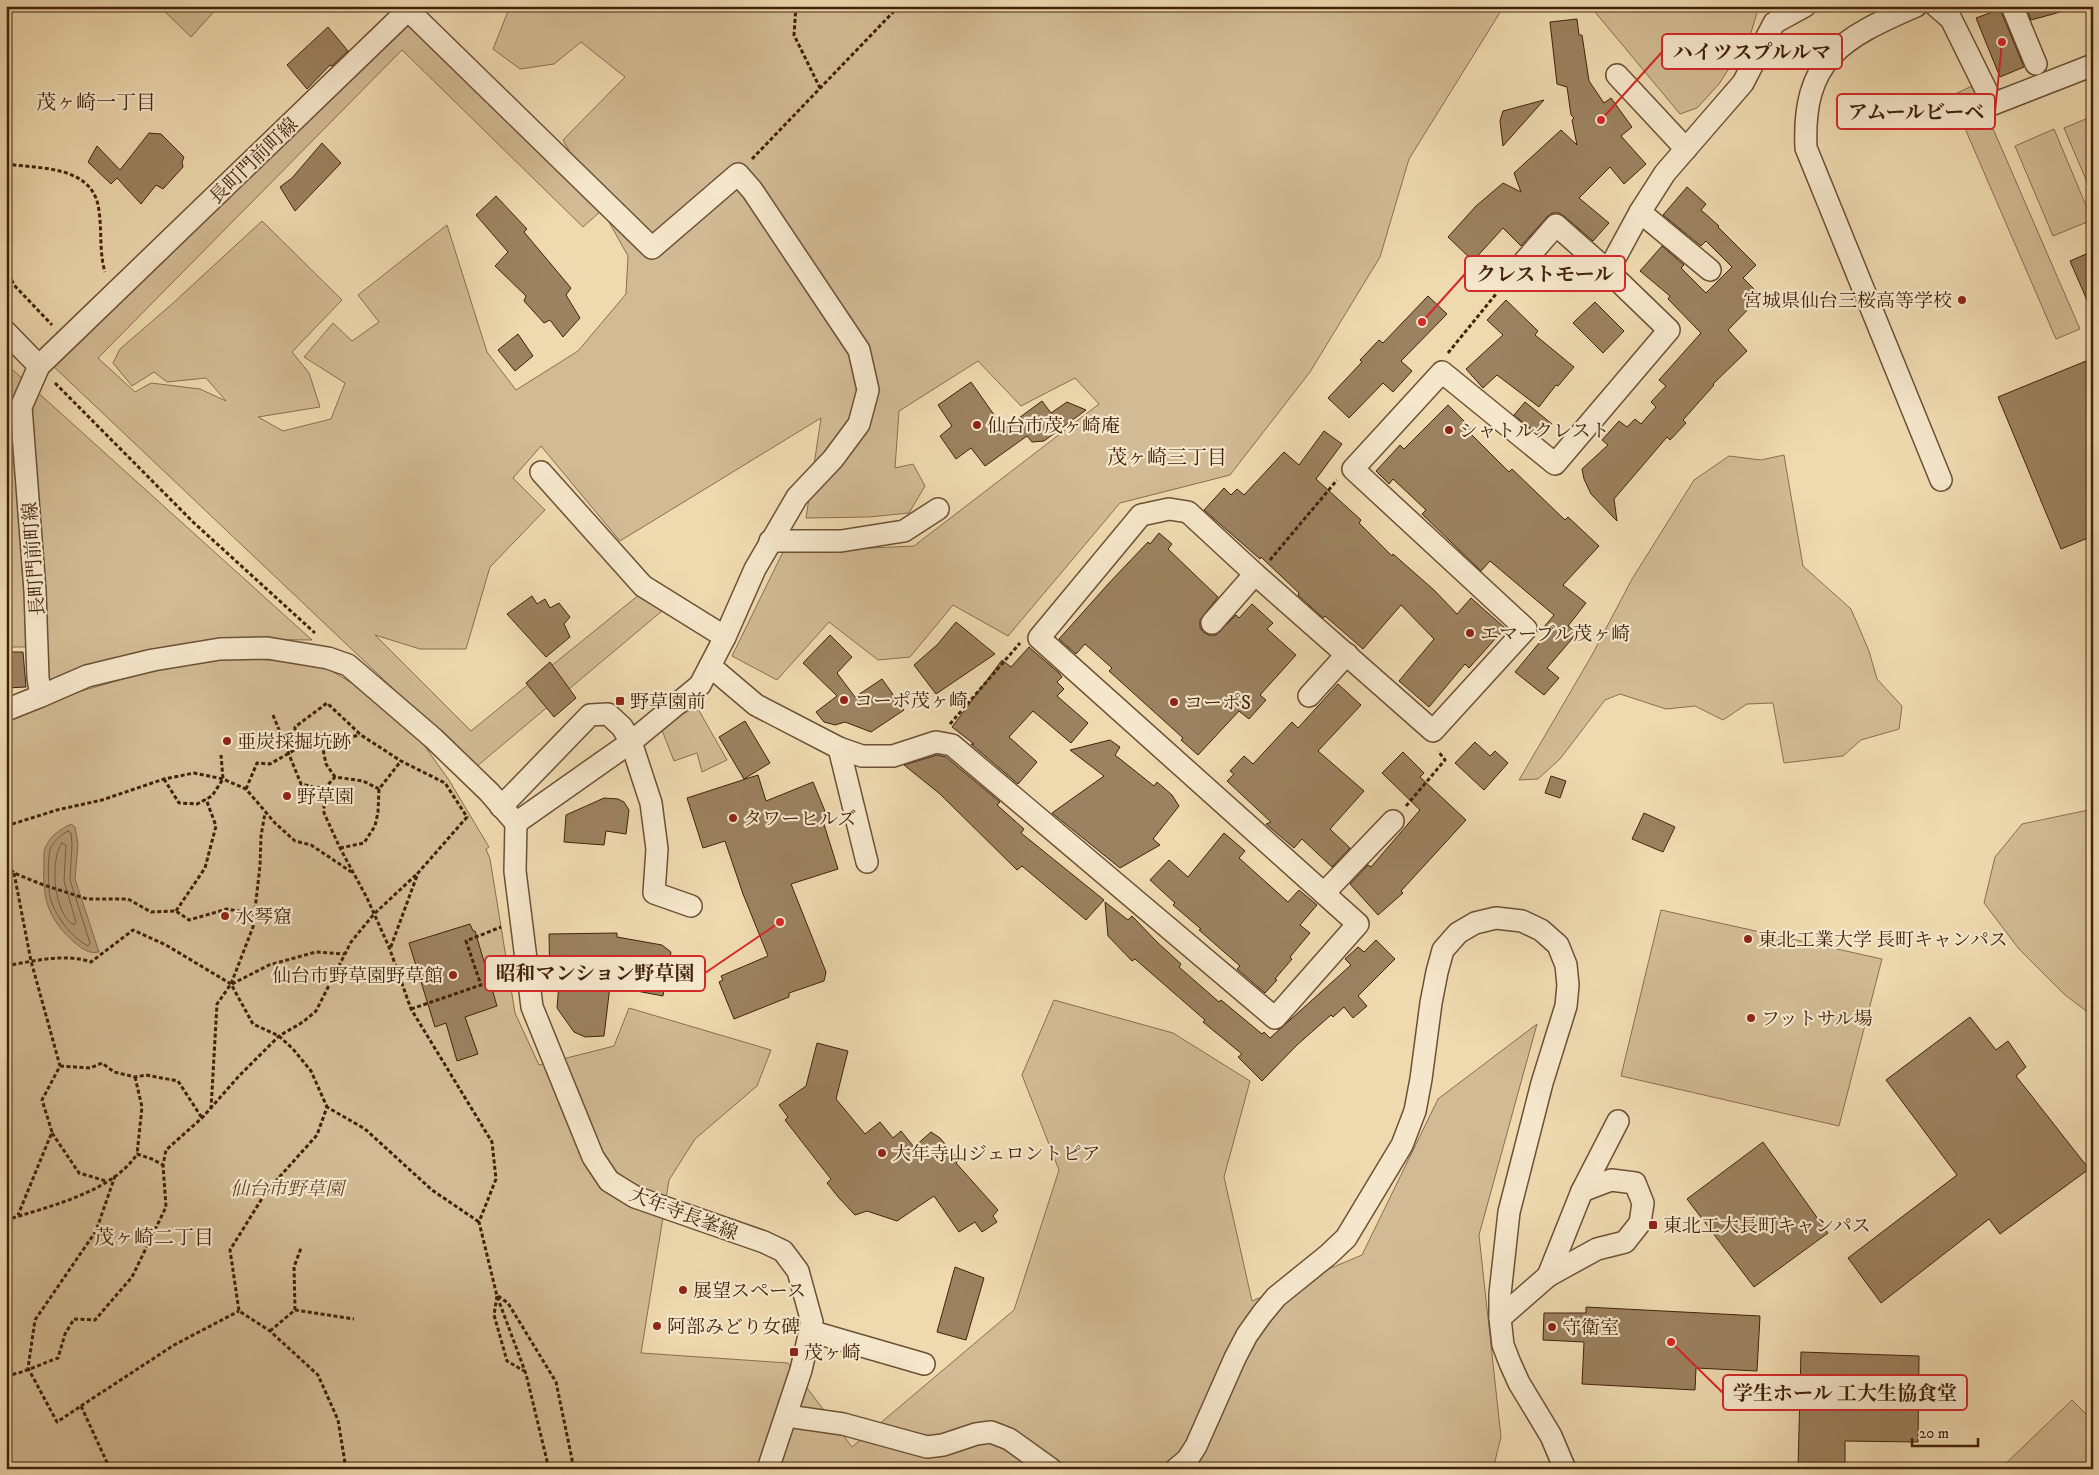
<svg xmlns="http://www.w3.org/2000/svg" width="2099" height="1475" viewBox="0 0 2099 1475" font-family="'IM FELL DW Pica','Noto Serif JP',serif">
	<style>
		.green { fill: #d2bb94; stroke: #8a6e4f }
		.water { fill: #b49b78; stroke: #866b4c }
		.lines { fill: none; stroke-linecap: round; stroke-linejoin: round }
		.shore { stroke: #7b5e41; stroke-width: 1 }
		.building { fill: #9c8260; stroke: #42220a }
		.minor-casing { stroke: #6d5034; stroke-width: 24 }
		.path { stroke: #42220a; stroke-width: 3; stroke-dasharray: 4 2.5; stroke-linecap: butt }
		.minor { stroke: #f5e7cc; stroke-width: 21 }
		.poi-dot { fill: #8f2418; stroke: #f5e7cc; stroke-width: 2 }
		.labels { text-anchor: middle; stroke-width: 4.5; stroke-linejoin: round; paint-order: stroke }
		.street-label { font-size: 19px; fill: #42220a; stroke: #f5e7cc }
		.poi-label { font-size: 19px; fill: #42220a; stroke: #f5e7cc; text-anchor: start }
		.park-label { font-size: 19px; font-style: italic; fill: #66482c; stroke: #f5e7cc }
		.neighbourhood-label { font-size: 20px; fill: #42220a; stroke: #f5e7cc }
		.leader { fill: none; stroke: #d62828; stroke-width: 2 }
		.callout-dot { fill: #d62828; stroke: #f5e7cc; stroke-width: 2 }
		.callout { fill: #f5e7cc; stroke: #d62828; stroke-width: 2 }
		.callout-label { font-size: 20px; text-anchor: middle; font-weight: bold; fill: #42220a }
	</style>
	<rect width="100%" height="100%" fill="#efdab0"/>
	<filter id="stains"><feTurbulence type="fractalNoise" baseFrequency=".004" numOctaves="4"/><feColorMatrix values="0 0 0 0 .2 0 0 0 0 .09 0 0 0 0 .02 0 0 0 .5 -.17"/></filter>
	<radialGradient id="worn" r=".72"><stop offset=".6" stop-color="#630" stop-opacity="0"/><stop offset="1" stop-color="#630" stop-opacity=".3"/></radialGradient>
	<g class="green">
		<polygon points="159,6 219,6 191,37"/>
		<polygon points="510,6 1504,6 1409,159 1380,257 1310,372 1230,475 1120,503 1008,636 953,605 910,657 878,660 829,622 777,680 732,656 783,552 914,546 1099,404 1075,378 1021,406 978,361 899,411 895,468 913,464 925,486 909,513 869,517 806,518 821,418 620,541 541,446 513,478 545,510 490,567 466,649 420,649 375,635 471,731 640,594 662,611 476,767 52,365 409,23 601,211 583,227 402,50 98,358 135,392 151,383 200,389 226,401 206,378 167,382 154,372 132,386 113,363 120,349 172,304 262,221 342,300 292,352 309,373 320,407 258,417 283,431 331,419 345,383 304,357 333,323 352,341 379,322 358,295 447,225 487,352 516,390 578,351 626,294 628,256 563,140 625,77 581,42 554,64 520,69 493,49"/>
		<polygon points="1590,6 1759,6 1750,36 1719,84 1697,108 1680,114"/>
		<polygon points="1974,85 2080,329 2056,339 1951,96"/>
		<polygon points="2093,116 2093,196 2064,128"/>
		<polygon points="2054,129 2092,220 2053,236 2015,146"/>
		<polygon points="6,369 13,370 312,640 226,639 33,689 26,647 6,647"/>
		<polygon points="1784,455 1803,566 1851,609 1869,651 1877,679 1902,706 1899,729 1861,740 1843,756 1784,763 1773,703 1747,704 1723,720 1695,706 1666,709 1620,694 1605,700 1560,759 1538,779 1519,780 1592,655 1632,579 1694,480 1729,456 1761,460"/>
		<polygon points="231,657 320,664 355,685 421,741 449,780 489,847 486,849 490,859 515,1013 539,1065 614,1046 629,1008 771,1050 757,1086 695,1139 669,1180 641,1353 788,1363 852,1447 1014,1310 1059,1170 1022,1075 1054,1000 1173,1033 1250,1081 1224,1177 1252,1301 1362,1255 1438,1099 1537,1024 1479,1235 1501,1437 1493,1469 6,1469 6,722 78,692 148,672"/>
		<polygon points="697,707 727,760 702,772 697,753 674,761 660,725"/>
		<polygon points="2093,809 2093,1016 2065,995 2019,949 1984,903 1995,857 2022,824"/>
		<polygon points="1661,910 1882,959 1839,1126 1621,1076"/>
		<polygon points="2072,1400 2093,1421 2093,1469 2000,1469"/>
	</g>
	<path class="water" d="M71,824L75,827L78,844L75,879L99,952C88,954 83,949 75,943C49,920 42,900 44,865C44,860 43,851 46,846C51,835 61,829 71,824Z"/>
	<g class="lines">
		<g class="shore">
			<path d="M68,831L71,833L72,844L70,880L90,943L88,946C71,937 58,919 51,901C48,892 47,855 51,847C55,840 61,835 68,831Z"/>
			<path d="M62,843L66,845L64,881L76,922L74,925C54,915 49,860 62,843Z"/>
		</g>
	</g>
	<g class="building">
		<polygon points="2026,6 2063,6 2064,11 2031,20"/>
		<polygon points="2000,9 2024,67 2000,77 1976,18"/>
		<polygon points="1577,19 1579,35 1582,35 1589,81 1604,103 1611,98 1632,127 1621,136 1646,164 1624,184 1610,167 1579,198 1609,223 1593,241 1564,216 1559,213 1552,213 1547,217 1521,246 1503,228 1473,261 1448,237 1476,206 1503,183 1521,192 1514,173 1561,130 1577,145 1572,120 1574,118 1571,115 1567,87 1557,84 1550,22"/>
		<polygon points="328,27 348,51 332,66 330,65 307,89 287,65"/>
		<polygon points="1544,100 1503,146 1500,121 1503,111"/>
		<polygon points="149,133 161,134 184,157 182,162 183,167 163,189 156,185 141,204 117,178 111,184 88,162 97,146 120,170"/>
		<polygon points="322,143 341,163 295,211 280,187 292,178"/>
		<polygon points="1687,187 1706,204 1701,210 1719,226 1718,227 1756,265 1743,278 1761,296 1728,330 1747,351 1713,384 1714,385 1683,420 1686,423 1670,440 1667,437 1614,499 1617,521 1591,494 1584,479 1582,469 1608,445 1602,440 1619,421 1627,427 1635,419 1641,424 1656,407 1651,402 1666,386 1659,380 1701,333 1668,299 1670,296 1640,271 1662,246 1684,265 1681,268 1706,293 1732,267 1706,241 1701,246 1663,215"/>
		<polygon points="496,196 527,229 524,232 571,288 566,295 580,318 563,337 550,320 544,323 524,301 526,296 495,266 508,252 476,215"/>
		<polygon points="2093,251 2093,314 2070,261"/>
		<polygon points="1428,296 1447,314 1401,361 1412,371 1393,392 1383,383 1349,418 1328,398 1362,362 1360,360 1379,340 1383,343"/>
		<polygon points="1506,300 1538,331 1535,335 1574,367 1558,386 1556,385 1539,407 1497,375 1483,388 1466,369 1503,335 1487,320"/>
		<polygon points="1595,302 1624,331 1603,353 1573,323"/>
		<polygon points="518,334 533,356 515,371 498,350"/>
		<polygon points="2086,361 2093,377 2093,536 2061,549 1998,397"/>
		<polygon points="971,382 1004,429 1042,401 1051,413 1067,402 1086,410 1044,441 1032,442 1027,436 985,466 971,448 956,459 940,436 952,426 938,405"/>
		<polygon points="1525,402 1552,424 1541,437 1514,415"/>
		<polygon points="1448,405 1474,431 1471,434 1509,472 1512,469 1565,520 1568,517 1599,546 1563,585 1586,603 1568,626 1577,633 1547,668 1559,678 1544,695 1515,672 1549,631 1544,627 1554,615 1490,561 1481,571 1422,514 1426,510 1393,479 1389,484 1376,471 1400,445 1404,449"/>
		<polygon points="1324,431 1342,444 1316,479 1361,520 1359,523 1392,556 1393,554 1434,590 1457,614 1471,598 1505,628 1469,668 1465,664 1429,707 1399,681 1434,639 1401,605 1363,649 1325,616 1323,618 1298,595 1299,593 1261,557 1260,559 1204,510 1224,488 1231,495 1237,489 1244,495 1284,452 1299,465"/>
		<polygon points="1159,533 1172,544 1168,549 1218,597 1200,620 1200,627 1203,632 1209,635 1216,635 1236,615 1239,618 1252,604 1273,623 1267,629 1296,655 1260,695 1266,700 1249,719 1239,711 1198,755 1181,740 1183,738 1109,671 1112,668 1085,644 1076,654 1059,639 1110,582 1148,542 1150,544"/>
		<polygon points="532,596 537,604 545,599 550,608 559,603 570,617 564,624 570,637 546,657 507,614"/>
		<polygon points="956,622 995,654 936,694 914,665 938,644"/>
		<polygon points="830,635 852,657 837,673 855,697 882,679 904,710 871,732 845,722 835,725 824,722 816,712 837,696 803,663"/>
		<polygon points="1029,647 1059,673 1062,677 1057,682 1064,689 1057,696 1088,723 1071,743 1033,711 1009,737 1037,762 1018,784 971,744 974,744 952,727 1002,660 1011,667"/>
		<polygon points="6,652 23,652 26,687 6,688"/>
		<polygon points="550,662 576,698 554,717 526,683"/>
		<polygon points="1338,684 1361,705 1318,751 1364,791 1330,829 1350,848 1332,867 1302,839 1294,848 1266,824 1271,822 1227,781 1234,774 1230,771 1244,756 1253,764 1292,722 1298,728"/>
		<polygon points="745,721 770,763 744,779 719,737"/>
		<polygon points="1110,740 1120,747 1115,755 1154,786 1157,782 1172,795 1179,806 1153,839 1160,845 1120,868 1052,813 1104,776 1070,750"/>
		<polygon points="1475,742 1490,756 1495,751 1508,763 1484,790 1455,763"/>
		<polygon points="1403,752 1424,773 1420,777 1466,820 1401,891 1403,893 1378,915 1350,884 1368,865 1371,867 1420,810 1382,773"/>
		<polygon points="937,755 946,757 1000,802 997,805 1024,829 1021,833 1104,900 1086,920 1022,866 1017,870 940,794 904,765"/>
		<polygon points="758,775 766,801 813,782 827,816 822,818 838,869 791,884 826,972 824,981 789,993 789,997 734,1019 719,982 723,980 721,976 768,956 743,894 725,841 703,848 687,798"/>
		<polygon points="1551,776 1566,781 1560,798 1545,793"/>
		<polygon points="604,798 618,799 624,802 629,810 626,834 606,831 604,845 564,842 566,815"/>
		<polygon points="1644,813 1675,827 1663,852 1632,839"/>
		<polygon points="1224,833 1245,851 1239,858 1288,902 1299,890 1317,905 1300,925 1310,933 1290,957 1292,959 1275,979 1277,980 1265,993 1237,969 1240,966 1199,930 1201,929 1173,905 1175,903 1150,880 1169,860 1188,877"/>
		<polygon points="1105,902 1128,920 1132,916 1157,942 1181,964 1179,967 1219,1002 1221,1000 1262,1034 1264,1032 1270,1038 1351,965 1345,959 1358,947 1364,952 1376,940 1395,959 1358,996 1367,1006 1353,1018 1344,1007 1333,1017 1331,1015 1297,1045 1262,1081 1238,1057 1242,1054 1203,1022 1205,1020 1135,959 1132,961 1108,936"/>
		<polygon points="470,924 473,931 475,931 497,1006 465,1017 478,1054 457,1061 446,1023 435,1027 409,943"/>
		<polygon points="617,933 617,937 662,945 671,952 663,996 610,986 604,1036 585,1037 574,1032 557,1008 559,983 550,983 549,934"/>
		<polygon points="1970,1017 1996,1050 2008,1041 2026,1067 2016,1076 2089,1169 2000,1234 1989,1219 1881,1303 1848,1258 1957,1175 1886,1080"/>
		<polygon points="817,1043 848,1051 836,1099 865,1134 880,1122 893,1138 901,1131 914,1147 931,1132 940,1138 959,1160 956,1163 998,1210 993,1216 997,1222 982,1232 975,1222 959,1232 934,1196 897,1221 867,1211 855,1215 839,1198 827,1183 831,1179 785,1120 788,1117 779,1105 806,1086"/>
		<polygon points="1763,1142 1828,1233 1754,1287 1687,1199"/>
		<polygon points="955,1267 984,1278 966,1340 937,1332"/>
		<polygon points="1586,1307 1760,1316 1757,1371 1696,1368 1695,1390 1582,1384 1584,1342 1543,1340 1544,1313 1586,1313"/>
		<polygon points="1801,1352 1919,1356 1918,1442 1845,1441 1845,1469 1798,1469"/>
	</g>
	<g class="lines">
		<g class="minor-casing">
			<g id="minor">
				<path d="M1916,6C1842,38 1802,59 1806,148L1941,480"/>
				<polyline points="1936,6 1951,19 1993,104 2093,65"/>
				<polyline points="2012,6 2036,64"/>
				<polyline points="1617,75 1686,149"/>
				<polyline points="1640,212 1710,270"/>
				<polyline points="1510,278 1556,225 1608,271"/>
				<polyline points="6,332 39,366"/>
				<polyline points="541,472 643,586 725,637"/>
				<polyline points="770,541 841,541 904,531 938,509"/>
				<polyline points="1212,623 1255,574"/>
				<polyline points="710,666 756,705 839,748 862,756 893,756 936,742 952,745 1275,1018 1358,924 1039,638 1141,515 1169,509 1188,512 1255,574 1433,731 1526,629 1353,469 1442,372 1555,464 1669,330 1608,271 1640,212 1665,173 1743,83 1774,23 1805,6"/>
				<polyline points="41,696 87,676 153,660 220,649 267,648 328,658 348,665 433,738 489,792 516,823"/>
				<polyline points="1309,696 1347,654"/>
				<polyline points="6,710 41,696 38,678 35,591 21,407 39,366 408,10 652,248 738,174 752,190 859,350 868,390 859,424 833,459 797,497 755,569 725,637 700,685 631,742 516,823"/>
				<polyline points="839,748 867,862"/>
				<polyline points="501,807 590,715 608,714 622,727 631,742 651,803 657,849 654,893 691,906"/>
				<polyline points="516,823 515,871 532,1007 593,1157 609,1181 635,1197 764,1242 783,1251 798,1271 812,1322 801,1370 768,1469"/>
				<polyline points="1325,892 1393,821"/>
				<polyline points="1548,1276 1582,1191 1618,1121"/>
				<polyline points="1500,1318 1548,1276 1597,1249 1625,1242 1640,1223 1643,1203 1635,1183 1611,1180 1582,1191"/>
				<polyline points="810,1331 924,1364"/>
				<polyline points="787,1416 843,1424 927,1447 943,1445 976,1434 991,1432 1009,1439 1051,1469"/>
				<polyline points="1176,1469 1187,1460 1196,1446 1235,1358 1247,1335 1262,1314 1276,1297 1328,1255 1346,1238 1402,1145 1415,1111 1421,1079 1431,1003 1437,972 1443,950 1458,933 1475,923 1496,918 1522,921 1541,930 1558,945 1566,965 1568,985 1566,1006 1542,1083 1509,1212 1500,1294 1500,1318 1503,1345 1510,1363 1519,1383 1551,1436 1565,1469"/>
			</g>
		</g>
		<g class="path">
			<polyline points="796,6 794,35 820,88"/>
			<polyline points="6,11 11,6"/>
			<polyline points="752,159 899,6"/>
			<path d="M6,164C41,169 94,165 99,211C102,231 99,252 105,272"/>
			<polyline points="6,268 14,285 52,325"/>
			<polyline points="1448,353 1496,294"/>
			<polyline points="55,383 193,522 315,633"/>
			<polyline points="1270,560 1337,480"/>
			<polyline points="273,715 301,784 324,789"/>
			<polyline points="950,724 1020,643"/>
			<polyline points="322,744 326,764 335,777"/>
			<polyline points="295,750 295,727 327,703 361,735 401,761 445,783 467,817 418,873 390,949"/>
			<polyline points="164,779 179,803 197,804 212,796 223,779 221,755"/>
			<polyline points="246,789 257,763 270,764 298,748 360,735"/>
			<polyline points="379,789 363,781 335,777 324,789 324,813 340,848 367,898 389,947 411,1009 492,1142 496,1179 479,1222 497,1296 526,1374 549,1469"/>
			<polyline points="1406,806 1445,760 1438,751"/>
			<polyline points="6,826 57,810 102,800 164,779 194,773 223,779 246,789 275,823 295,841 311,845 353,873"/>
			<polyline points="340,848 364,843 375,826 378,812 379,789 401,761"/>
			<polyline points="6,865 14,873 41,884 87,899 128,899 151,912 176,911 189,920 227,909 255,914"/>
			<polyline points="14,873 31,961 60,1066 42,1100 52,1132 18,1215"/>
			<polyline points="176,911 205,868 216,826 206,799"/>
			<path d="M6,966C33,961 65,953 91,962L133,930L166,945L231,984L253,1024L279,1036L293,1049L311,1071L327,1107"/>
			<polyline points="232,984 269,965 316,952 344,954"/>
			<polyline points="411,1009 481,985 466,941 501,927"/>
			<polyline points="60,1066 90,1068 102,1063 114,1072 135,1077 146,1075 178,1081 202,1118"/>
			<polyline points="135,1077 142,1107 137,1154"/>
			<polyline points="211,1109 217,1004 231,984 253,927 260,866 261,836 265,813"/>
			<polyline points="52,1133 79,1173 106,1181"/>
			<path d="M6,1220C47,1207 113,1192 137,1154L152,1159L163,1165L166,1150L202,1118L239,1076L279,1036L303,1022L316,1011L351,942L374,914L418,873"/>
			<polyline points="497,1296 494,1315 507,1361 524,1371"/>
			<polyline points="498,1296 508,1303 556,1382 574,1469"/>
			<polyline points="295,1310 294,1267 301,1248"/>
			<polyline points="270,1331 295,1310 354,1319"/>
			<path d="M6,1375C14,1377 48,1361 58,1358L65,1334L74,1319L95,1320L132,1277L166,1207L163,1165"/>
			<polyline points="81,1406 174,1345 239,1311"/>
			<polyline points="110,1469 81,1406 57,1422 28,1368 35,1320 96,1231 115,1176"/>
			<polyline points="325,1469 345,1463"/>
			<polyline points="346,1469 338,1420 318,1375 270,1331 239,1311 230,1250 266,1192 317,1135 327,1107 365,1129 432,1190 479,1222"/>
		</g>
		<use href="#minor" class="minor"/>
	</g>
	<g class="poi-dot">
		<circle cx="1962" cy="300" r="5"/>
		<circle cx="977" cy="425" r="5"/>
		<circle cx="1449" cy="430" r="5"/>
		<circle cx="1470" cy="633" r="5"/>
		<circle cx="844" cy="700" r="5"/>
		<rect x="615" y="696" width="10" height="10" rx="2.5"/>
		<circle cx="1174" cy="702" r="5"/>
		<circle cx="227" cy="741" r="5"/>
		<circle cx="287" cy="796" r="5"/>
		<circle cx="733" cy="818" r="5"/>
		<circle cx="225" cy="916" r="5"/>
		<circle cx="1748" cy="939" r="5"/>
		<circle cx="453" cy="975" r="5"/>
		<circle cx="1751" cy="1018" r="5"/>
		<circle cx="882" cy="1153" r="5"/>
		<rect x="1648" y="1220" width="10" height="10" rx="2.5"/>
		<circle cx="683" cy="1290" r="5"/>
		<circle cx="657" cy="1326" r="5"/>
		<circle cx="1552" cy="1327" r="5"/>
		<rect x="789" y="1347" width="10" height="10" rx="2.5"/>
	</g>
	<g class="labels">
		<g class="street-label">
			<text transform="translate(253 160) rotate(-44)" y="7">長町門前町線</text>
			<text transform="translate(33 559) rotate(-94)" y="7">長町門前町線</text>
			<text transform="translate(684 1213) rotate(21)" y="7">大年寺長峯線</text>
		</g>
		<g class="poi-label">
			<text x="1952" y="307" text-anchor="end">宮城県仙台三桜高等学校</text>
			<text x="987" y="432">仙台市茂ヶ崎庵</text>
			<text x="1459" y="437">シャトルクレスト</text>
			<text x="1480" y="640">エマーブル茂ヶ崎</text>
			<text x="854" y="707">コーポ茂ヶ崎</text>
			<text x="630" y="708">野草園前</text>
			<text x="1184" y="709">コーポS</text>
			<text x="237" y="748">亜炭採掘坑跡</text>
			<text x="297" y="803">野草園</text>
			<text x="743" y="825">タワーヒルズ</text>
			<text x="235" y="923">水琴窟</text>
			<text x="1758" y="946">東北工業大学 長町キャンパス</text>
			<text x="443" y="982" text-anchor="end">仙台市野草園野草館</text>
			<text x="1761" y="1025">フットサル場</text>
			<text x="892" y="1160">大年寺山ジェロントピア</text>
			<text x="1663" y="1232">東北工大長町キャンパス</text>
			<text x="693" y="1297">展望スペース</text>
			<text x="667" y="1333">阿部みどり女碑</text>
			<text x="1562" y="1334">守衛室</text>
			<text x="804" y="1359">茂ヶ崎</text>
		</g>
		<g class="park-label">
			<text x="287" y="1195">仙台市野草園</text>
		</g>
		<g class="neighbourhood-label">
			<text x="96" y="109">茂ヶ崎一丁目</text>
			<text x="1167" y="464">茂ヶ崎三丁目</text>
			<text x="154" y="1244">茂ヶ崎二丁目</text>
		</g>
	</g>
	<path class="leader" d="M1601 120L1662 52M2002 42L1995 112M1422 322L1465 274M780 922L705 973M1671 1342L1723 1393"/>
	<g class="callout-dot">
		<circle cx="1601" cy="120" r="5"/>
		<circle cx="2002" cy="42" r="5"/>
		<circle cx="1422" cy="322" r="5"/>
		<circle cx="780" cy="922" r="5"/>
		<circle cx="1671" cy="1342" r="5"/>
	</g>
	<g class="callout">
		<rect x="1662" y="34" width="180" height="35" rx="5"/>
		<rect x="1837" y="94" width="158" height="35" rx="5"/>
		<rect x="1465" y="256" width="160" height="35" rx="5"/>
		<rect x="485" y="956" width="220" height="35" rx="5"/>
		<rect x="1723" y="1375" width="244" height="35" rx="5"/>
	</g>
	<g class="callout-label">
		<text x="1752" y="59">ハイツスプルルマ</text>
		<text x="1916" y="119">アムールビーベ</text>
		<text x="1545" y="281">クレストモール</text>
		<text x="595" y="980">昭和マンション野草園</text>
		<text x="1845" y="1400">学生ホール 工大生協食堂</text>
	</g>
	<rect width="2099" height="1475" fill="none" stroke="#efdab0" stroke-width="25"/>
	<rect x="8" y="8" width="2084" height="1460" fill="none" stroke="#42220a" stroke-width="2.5"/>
	<rect x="12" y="12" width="2074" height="1450" fill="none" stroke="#42220a"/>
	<path d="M1912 1438v8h66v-8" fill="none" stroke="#42220a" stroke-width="2.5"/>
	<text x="1919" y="1438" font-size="15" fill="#42220a" stroke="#f5e7cc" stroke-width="4" paint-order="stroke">20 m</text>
	<rect width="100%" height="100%" filter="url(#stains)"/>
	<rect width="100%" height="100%" fill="url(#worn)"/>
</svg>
